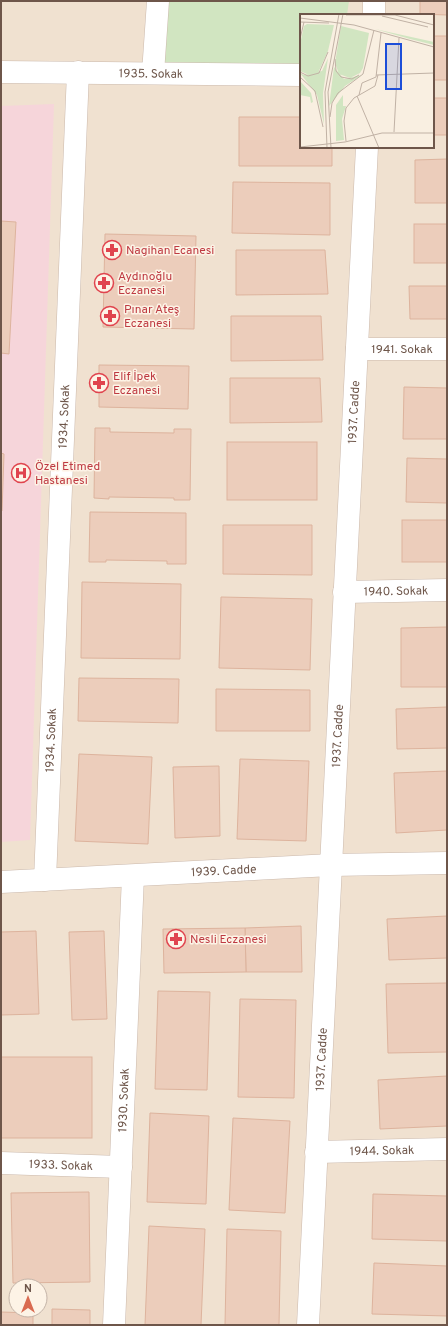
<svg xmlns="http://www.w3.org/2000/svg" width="448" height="1326" viewBox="0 0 448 1326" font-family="Overpass,sans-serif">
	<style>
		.residential { fill: #f0e1d0; fill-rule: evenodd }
		.medical { fill: #f6d5da }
		.green { fill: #d1e5c1 }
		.building { fill: #eccdbb; stroke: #ddb39d }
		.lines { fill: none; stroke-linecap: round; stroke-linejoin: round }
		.minor-casing { stroke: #cbb9ac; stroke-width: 23 }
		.tertiary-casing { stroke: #cbb9ac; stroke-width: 23 }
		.minor { stroke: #fff; stroke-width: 22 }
		.tertiary { stroke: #fff; stroke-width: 22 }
		.labels { text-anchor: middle; stroke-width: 3; stroke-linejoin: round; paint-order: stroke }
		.street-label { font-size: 12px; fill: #6e564a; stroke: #fdf3e6 }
		.health-label { font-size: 12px; fill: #be3a42; stroke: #fdf3e6; text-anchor: start }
		.inset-road { fill: none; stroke: #c1b2a5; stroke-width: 1 }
		.view { fill: #1d4ed8; fill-opacity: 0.15; stroke: #1d4ed8; stroke-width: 2 }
		.inset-edge { fill: none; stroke: #6e564a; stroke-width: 2 }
	</style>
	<rect width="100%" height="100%" fill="#f9efe1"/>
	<path class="residential" d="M1,1H447V1325H1ZM301,15H433V147H301ZM16,1286H40V1310H16Z"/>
	<polygon class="medical" points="54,104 30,840 1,842 1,106"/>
	<polygon class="green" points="165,1 349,1 347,15 301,15 301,66 162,64"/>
	<g class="building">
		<polygon points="420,1 447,1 447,15 420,14"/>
		<rect x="433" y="36" width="14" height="44"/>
		<rect x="433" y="98" width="14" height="37"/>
		<polygon points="239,117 301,117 301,147 332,147 332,166 239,166"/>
		<polygon points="447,159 447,203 415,203 415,160"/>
		<polygon points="233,182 330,183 330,235 232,233"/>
		<polygon points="1,221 16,222 9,354 1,353"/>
		<rect x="414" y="224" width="33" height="39"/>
		<polygon points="105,234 196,236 194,329 103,327"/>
		<polygon points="236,250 325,250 328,294 236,295"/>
		<polygon points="409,286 447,286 447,319 410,319"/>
		<polygon points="231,316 321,316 323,360 231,361"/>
		<polygon points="99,365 189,366 188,409 99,407"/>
		<polygon points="230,378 320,378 322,422 230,423"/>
		<polygon points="404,387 447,388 447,439 403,439"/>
		<polygon points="95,428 110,428 110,432 174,433 174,429 191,429 190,500 174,500 174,498 109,497 109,499 94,498"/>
		<rect x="227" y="442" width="90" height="58"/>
		<polygon points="1,453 4,454 2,511 1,511"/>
		<polygon points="407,458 447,459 447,503 406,502"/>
		<polygon points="90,512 186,513 186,564 167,564 167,561 106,560 106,562 89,562"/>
		<rect x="402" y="520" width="45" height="42"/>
		<polygon points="223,525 312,525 312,575 223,574"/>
		<polygon points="82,582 181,584 180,659 81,658"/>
		<polygon points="221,597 312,599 310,670 219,668"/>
		<polygon points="447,627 447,687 401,687 401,628"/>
		<polygon points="79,678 179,679 178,723 78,721"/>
		<polygon points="216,689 310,690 310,731 216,731"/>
		<polygon points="447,707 447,748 397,749 396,709"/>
		<polygon points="79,754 152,757 148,844 75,841"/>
		<polygon points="240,759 309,761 306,841 237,839"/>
		<polygon points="219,766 220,836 175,838 173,767"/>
		<polygon points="447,771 447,830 396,833 394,773"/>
		<polygon points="447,916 447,958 389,960 387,919"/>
		<polygon points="301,926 302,972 246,972 245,928"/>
		<polygon points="245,928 246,972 164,973 163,929"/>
		<polygon points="36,931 39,1014 1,1015 1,932"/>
		<polygon points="104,931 107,1019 72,1020 69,932"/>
		<polygon points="447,983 447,1052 388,1053 386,984"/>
		<polygon points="158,991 210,992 207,1090 155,1089"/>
		<polygon points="240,999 296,1000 294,1098 238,1097"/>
		<rect x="1" y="1057" width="91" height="81"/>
		<polygon points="447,1076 447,1126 380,1129 378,1080"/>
		<polygon points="150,1113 209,1116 206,1204 147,1202"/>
		<polygon points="233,1118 290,1121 285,1213 229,1210"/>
		<polygon points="89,1192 90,1282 13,1283 11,1193"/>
		<polygon points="373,1194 447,1196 447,1241 372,1239"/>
		<polygon points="149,1226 205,1229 201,1325 145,1325"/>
		<polygon points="227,1229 281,1231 279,1325 225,1325"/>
		<polygon points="374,1263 447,1266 447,1316 372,1314"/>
		<polygon points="52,1309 90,1310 90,1325 52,1325"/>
		<polygon points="1,1312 33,1313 33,1325 1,1325"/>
	</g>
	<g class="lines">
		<g class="minor-casing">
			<g id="minor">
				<path id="s1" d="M1,72L301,75"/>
				<polyline points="153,73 158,1"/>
				<path id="s2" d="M357,349H447"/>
				<path id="s3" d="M344,592L447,590"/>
				<path id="s4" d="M45,880L78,72"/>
				<path id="s5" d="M316,1152L447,1149"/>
				<path id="s6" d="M1,1163L121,1167"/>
				<path id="s7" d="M114,1325L133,876"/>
			</g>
		</g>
		<g class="tertiary-casing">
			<g id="tertiary">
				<polyline points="374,15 374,1"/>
				<path id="s8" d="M1,882L331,865L447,863"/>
				<path id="s9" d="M308,1325L367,147"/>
			</g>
		</g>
		<use href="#minor" class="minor"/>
		<use href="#tertiary" class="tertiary"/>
	</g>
	<defs>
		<g id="pharmacy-ring" transform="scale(1)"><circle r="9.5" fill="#fdf3e6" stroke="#e0444e" stroke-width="1.5"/><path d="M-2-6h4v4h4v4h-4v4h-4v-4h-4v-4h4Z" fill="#e0444e"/></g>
		<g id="hospital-ring" transform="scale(1)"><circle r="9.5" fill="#fdf3e6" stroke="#e0444e" stroke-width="1.5"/><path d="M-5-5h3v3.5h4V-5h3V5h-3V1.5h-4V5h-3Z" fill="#e0444e"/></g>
	</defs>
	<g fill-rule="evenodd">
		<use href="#pharmacy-ring" x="112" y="250"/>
		<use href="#pharmacy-ring" x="104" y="283"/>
		<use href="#pharmacy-ring" x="110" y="316"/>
		<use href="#pharmacy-ring" x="99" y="383"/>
		<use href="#hospital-ring" x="21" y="473"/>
		<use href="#pharmacy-ring" x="176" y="939"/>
	</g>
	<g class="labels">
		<g class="street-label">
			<text dy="4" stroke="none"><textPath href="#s1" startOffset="150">1935. Sokak</textPath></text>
			<text dy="4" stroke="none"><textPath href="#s2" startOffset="45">1941. Sokak</textPath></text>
			<text dy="4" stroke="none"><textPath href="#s9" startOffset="914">1937. Cadde</textPath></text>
			<text dy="4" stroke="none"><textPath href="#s4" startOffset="464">1934. Sokak</textPath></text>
			<text dy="4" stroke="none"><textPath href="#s3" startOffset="52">1940. Sokak</textPath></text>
			<text dy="4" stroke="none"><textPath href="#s9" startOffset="590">1937. Cadde</textPath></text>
			<text dy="4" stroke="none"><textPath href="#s4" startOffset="140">1934. Sokak</textPath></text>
			<text dy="4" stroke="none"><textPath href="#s8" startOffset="223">1939. Cadde</textPath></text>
			<text dy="4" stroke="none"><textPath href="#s9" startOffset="266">1937. Cadde</textPath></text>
			<text dy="4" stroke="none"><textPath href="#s7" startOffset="225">1930. Sokak</textPath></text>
			<text dy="4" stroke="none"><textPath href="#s5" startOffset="66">1944. Sokak</textPath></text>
			<text dy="4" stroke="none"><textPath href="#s6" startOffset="60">1933. Sokak</textPath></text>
		</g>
		<g class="health-label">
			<text x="126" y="254">Nagihan Ecanesi</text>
			<text x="118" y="280">Aydınoğlu<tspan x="118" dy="14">Eczanesi</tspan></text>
			<text x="124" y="313">Pınar Ateş<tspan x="124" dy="14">Eczanesi</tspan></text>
			<text x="113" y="380">Elif İpek<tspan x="113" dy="14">Eczanesi</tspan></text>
			<text x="35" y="470">Özel Etimed<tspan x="35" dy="14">Hastanesi</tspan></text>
			<text x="190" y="943">Nesli Eczanesi</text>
		</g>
	</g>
	<g transform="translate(300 14)">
		<rect width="134" height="134" fill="#f9efe1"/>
		<path d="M7,10L34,11L28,37L18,59L9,61L0,57V30L4,12ZM41,12L69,19L63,54L60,59L50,64L39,60L35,49ZM75,15L134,28V31L110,25ZM28,44L23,79L24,110L17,81L0,59L4,61L22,57ZM34,53L44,65L62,61L45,72L29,92ZM0,67L11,79L13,88L11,89L10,83L0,81ZM43,81V92H46L42,105L44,126L36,127V91Z" fill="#d1e5c1"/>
		<path class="inset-road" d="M46,1H95L134,11M82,2L128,13M0,4L54,11L134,33M0,8L29,9M0,25L4,8M35,45L36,57L41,63L52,65L59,61M0,58L8,62L19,59L28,38M76,61L134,59M0,63L15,77L23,113M59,81L62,69L76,63L81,19M57,82L79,134M30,103L32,89L38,79L63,60L74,16M94,118L99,24M46,127L44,107L46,94L54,84L75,72L78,61M0,133L45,128L82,119H134M27,134L25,78L39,0M31,134L28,78L43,0"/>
		<path class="view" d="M86,30H101V75H86Z"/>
		<rect width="134" height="134" class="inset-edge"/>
	</g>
	<rect width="448" height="1326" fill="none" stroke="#6e564a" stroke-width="4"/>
	<g transform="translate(28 1298)"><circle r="19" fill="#fdf3e6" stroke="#c4b4a8"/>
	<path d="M0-3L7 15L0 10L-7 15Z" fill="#d96a50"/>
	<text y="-6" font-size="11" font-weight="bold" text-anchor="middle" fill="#6e564a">N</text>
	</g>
</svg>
